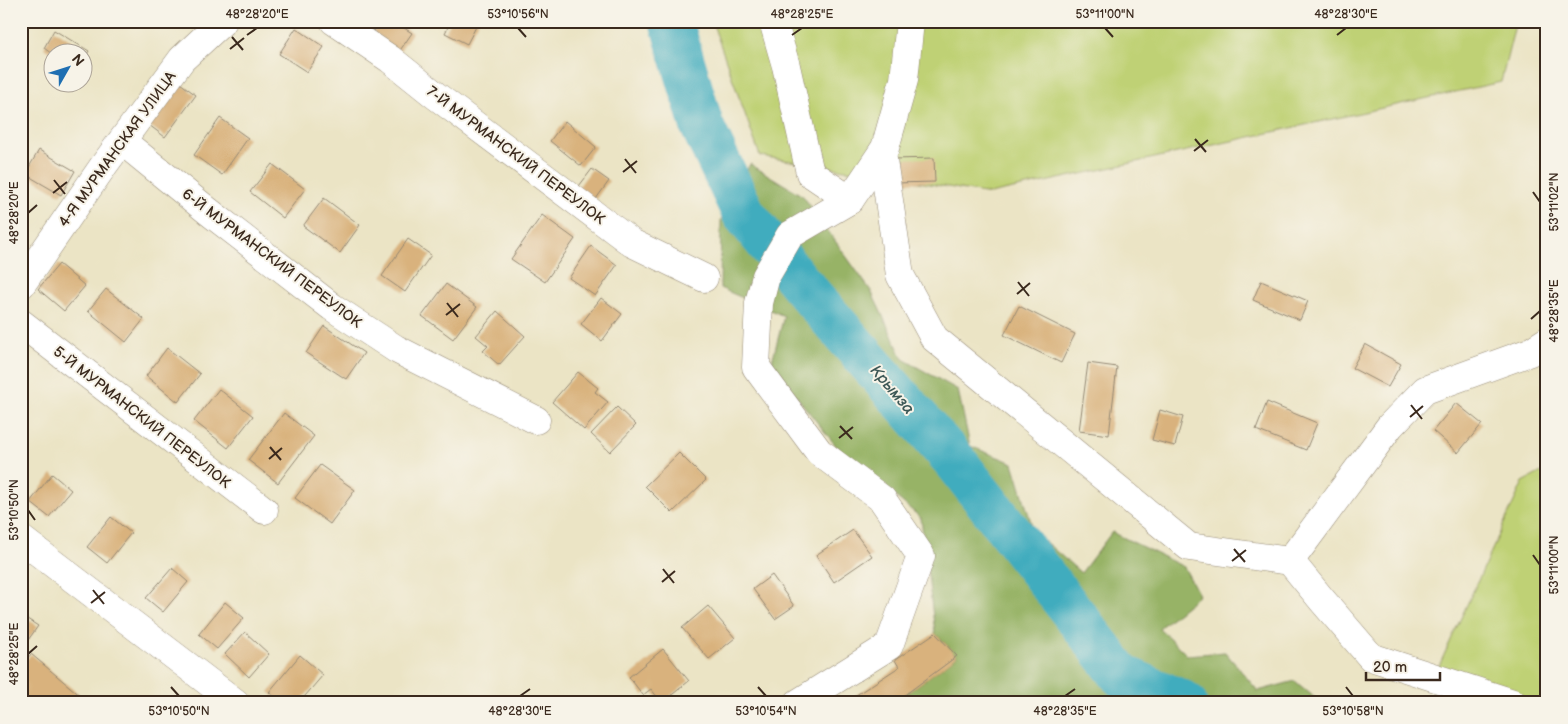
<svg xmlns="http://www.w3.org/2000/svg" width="1568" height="724" viewBox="0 0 1568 724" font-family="'Balsamiq Sans',sans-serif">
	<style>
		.green { fill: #bfd174; stroke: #7d7e49 }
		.forest { fill: #97b366; stroke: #696e42 }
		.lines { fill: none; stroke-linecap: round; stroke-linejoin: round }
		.river { stroke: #40acbe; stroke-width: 44 }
		.building { fill: #d9b27d }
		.minor-casing { stroke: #938772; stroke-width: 29 }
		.minor { stroke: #fff; stroke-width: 28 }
		.ticks { fill: none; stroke: #3b2a1e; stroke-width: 2 }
		.labels { text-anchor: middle; stroke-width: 4; stroke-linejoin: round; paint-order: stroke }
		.street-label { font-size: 15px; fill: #3b2a1e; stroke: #f7f3e8 }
		.water-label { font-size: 16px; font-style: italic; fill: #3d5856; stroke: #f7f3e8 }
		.neatline { fill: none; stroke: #3b2a1e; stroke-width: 2 }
		.ticks-label { font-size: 12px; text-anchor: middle; fill: #3b2a1e }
	</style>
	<rect width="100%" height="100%" fill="#f7f3e8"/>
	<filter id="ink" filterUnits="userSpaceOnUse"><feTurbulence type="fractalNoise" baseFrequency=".02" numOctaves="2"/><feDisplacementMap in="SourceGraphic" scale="10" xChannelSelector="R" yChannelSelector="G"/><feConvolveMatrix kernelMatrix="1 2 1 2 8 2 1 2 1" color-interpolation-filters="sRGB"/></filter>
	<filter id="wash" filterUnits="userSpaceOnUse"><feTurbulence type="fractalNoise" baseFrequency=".0096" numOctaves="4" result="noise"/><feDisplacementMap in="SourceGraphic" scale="20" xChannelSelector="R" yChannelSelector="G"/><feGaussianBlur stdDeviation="1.12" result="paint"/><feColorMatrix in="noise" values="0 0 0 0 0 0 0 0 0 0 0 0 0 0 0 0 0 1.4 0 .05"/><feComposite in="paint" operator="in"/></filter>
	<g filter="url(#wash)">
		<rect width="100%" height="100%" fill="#ebe4c5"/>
		<g class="green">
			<polygon points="702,21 1516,21 1501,82 990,194 760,156 714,27"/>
			<polygon points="1547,469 1547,703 1513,703 1434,677 1523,482"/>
		</g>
		<polygon class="forest" points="750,164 803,196 871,291 903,359 958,390 970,446 1013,463 1034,532 1081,573 1112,532 1184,567 1199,595 1159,628 1187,655 1225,652 1258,691 1295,681 1321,703 900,703 898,700 957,656 935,633 921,518 837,447 771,365 784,316 720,288 721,220"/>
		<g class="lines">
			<polyline class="river" points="671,21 702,126 744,214 800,283 955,461 1122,676 1185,703"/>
		</g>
		<g id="blocks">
			<g class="building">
				<polygon points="380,21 393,21 412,33 394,59 368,41"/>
				<polygon points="451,21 479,21 467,44 445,33"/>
				<polygon points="296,28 324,47 307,72 279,54"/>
				<polygon points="54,30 89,51 82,62 82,52 52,52 52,54 44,48"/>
				<polygon points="180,83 196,95 165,137 149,125"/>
				<polygon points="220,118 248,138 222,175 194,155"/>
				<polygon points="565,121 596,147 581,166 550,141"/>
				<polygon points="39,150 75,171 61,195 25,174"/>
				<polygon points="934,158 935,182 894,183 894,159"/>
				<polygon points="272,164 305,189 283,218 250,192"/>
				<polygon points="592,169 609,181 593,203 576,190"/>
				<polygon points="324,198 360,225 340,253 303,226"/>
				<polygon points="542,215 575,239 545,282 511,259"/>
				<polygon points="408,239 431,255 405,292 382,276"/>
				<polygon points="591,246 617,265 595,296 569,278"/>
				<polygon points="59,264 85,286 64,311 38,289"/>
				<polygon points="1261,281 1308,301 1300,320 1253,300"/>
				<polygon points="446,284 477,307 453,339 422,316"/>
				<polygon points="106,289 144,319 126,342 88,311"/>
				<polygon points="601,298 622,314 602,341 581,324"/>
				<polygon points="1019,306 1075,334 1061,363 1004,335"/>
				<polygon points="497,311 525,336 499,365 483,351 488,346 476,336"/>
				<polygon points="324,326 364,353 346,379 306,353"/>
				<polygon points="1365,344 1401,364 1388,387 1352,368"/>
				<polygon points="167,348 200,374 178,402 146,376"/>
				<polygon points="1088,363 1117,367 1109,435 1079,431"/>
				<polygon points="578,372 598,388 595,392 608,402 584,430 552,402"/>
				<polygon points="219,389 253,416 228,448 194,421"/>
				<polygon points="1267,402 1317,423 1306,450 1256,430"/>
				<polygon points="1456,403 1482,424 1458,453 1433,431"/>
				<polygon points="617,407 636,425 610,452 591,434"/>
				<polygon points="1160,410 1183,417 1175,446 1152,440"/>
				<polygon points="284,413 314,436 278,483 248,460"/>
				<polygon points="679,453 706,480 672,513 645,486"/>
				<polygon points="320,465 355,490 330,524 295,498"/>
				<polygon points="52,474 71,490 49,517 30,502"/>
				<polygon points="111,517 131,533 107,563 87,547"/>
				<polygon points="853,530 872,556 834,582 816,555"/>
				<polygon points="172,568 188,582 163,612 146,598"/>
				<polygon points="772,575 794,606 775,619 753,589"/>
				<polygon points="225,602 244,618 217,649 199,634"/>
				<polygon points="708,606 735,638 709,659 682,628"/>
				<polygon points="21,615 38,626 21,650"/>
				<polygon points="245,632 269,654 249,677 225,654"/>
				<polygon points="935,633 957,656 898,700 900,703 844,703 899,667 895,660"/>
				<polygon points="663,649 689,681 662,703 651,689 643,695 629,677"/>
				<polygon points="31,654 89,703 21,703 21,666"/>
				<polygon points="300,655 323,675 299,703 282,703 269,692"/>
			</g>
		</g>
	</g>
	<g filter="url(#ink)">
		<use href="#blocks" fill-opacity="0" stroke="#938772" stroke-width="1"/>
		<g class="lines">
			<g class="minor-casing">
				<g id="minor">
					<polyline points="334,21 390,59 435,95 632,243 704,278"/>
					<polyline points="773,21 786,66 810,173 850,200"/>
					<polyline points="122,141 208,211 332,307 396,349 536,420"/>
					<polyline points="882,153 900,275 934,338 1189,547 1290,561 1322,600 1371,657 1513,703"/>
					<polyline points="21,285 104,165 182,59 223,21"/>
					<polyline points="21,323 264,510"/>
					<polyline points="21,539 236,703"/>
					<polyline points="1290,561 1390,426 1425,390 1530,352 1547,341"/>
					<polyline points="798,703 889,646 921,556 882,499 819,452 756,367 759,303 766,276 790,235 850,200 885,148 904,80 910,21"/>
				</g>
			</g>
			<use href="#minor" class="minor"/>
		</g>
	</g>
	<path class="ticks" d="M518,28L526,37M1105,28L1113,37M247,35L257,28M792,35L802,28M1337,35L1346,28M232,37L243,50M230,49L244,38M1195,139L1206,152M1194,151L1208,140M625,159L636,173M623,172L637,161M54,180L65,194M1533,192L1540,202M53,193L67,182M28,213L37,205M1018,282L1029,296M1017,294L1030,283M447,303L458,317M446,315L460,304M1531,319L1540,311M1411,405L1422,419M1410,417L1423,406M840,426L852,439M839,438L853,427M270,447L281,460M269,459L282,448M28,510L35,520M1234,549L1245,562M1533,555L1540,565M1232,561L1246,550M663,569L674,583M662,582L675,571M93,590L104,604M91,603L105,592M28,654L37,646M171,687L179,696M758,687L766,696M1346,687L1353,696M520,696L530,689M1065,696L1075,689"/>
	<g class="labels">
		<g class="street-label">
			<text transform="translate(117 149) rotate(-54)" y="5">4-Я МУРМАНСКАЯ УЛИЦА</text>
			<text transform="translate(516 155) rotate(37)" y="5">7-Й МУРМАНСКИЙ ПЕРЕУЛОК</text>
			<text transform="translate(272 258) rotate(37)" y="5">6-Й МУРМАНСКИЙ ПЕРЕУЛОК</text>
			<text transform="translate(142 417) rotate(38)" y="5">5-Й МУРМАНСКИЙ ПЕРЕУЛОК</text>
		</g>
		<g class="water-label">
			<text transform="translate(893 389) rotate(50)" y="6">Крымза</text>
		</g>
	</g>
	<rect width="1568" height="724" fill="none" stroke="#f7f3e8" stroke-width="55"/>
	<g transform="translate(68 68) rotate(51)"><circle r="24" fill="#f7f3e8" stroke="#aca397"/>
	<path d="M0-4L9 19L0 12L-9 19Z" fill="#1f6fb2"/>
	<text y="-8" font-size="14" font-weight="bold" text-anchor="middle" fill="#3b2a1e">N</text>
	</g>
	<path d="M1366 672v8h74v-8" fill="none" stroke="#3b2a1e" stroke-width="2.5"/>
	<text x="1373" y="672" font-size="15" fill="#3b2a1e" stroke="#f7f3e8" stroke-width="4" paint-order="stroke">20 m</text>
	<rect x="28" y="28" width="1512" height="668" class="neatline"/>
	<g class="ticks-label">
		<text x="257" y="18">48°28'20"E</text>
		<text x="518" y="18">53°10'56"N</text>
		<text x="802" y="18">48°28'25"E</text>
		<text x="1105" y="18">53°11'00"N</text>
		<text x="1346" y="18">48°28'30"E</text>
		<text transform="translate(1554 202) rotate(-90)" y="4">53°11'02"N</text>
		<text transform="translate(14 213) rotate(-90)" y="4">48°28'20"E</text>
		<text transform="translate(1554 311) rotate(-90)" y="4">48°28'35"E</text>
		<text transform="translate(14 510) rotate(-90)" y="4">53°10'50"N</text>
		<text transform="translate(1554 565) rotate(-90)" y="4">53°11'00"N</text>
		<text transform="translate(14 654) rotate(-90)" y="4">48°28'25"E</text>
		<text x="179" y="715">53°10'50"N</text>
		<text x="520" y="715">48°28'30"E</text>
		<text x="766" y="715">53°10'54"N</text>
		<text x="1065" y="715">48°28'35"E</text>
		<text x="1353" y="715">53°10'58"N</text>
	</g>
</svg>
